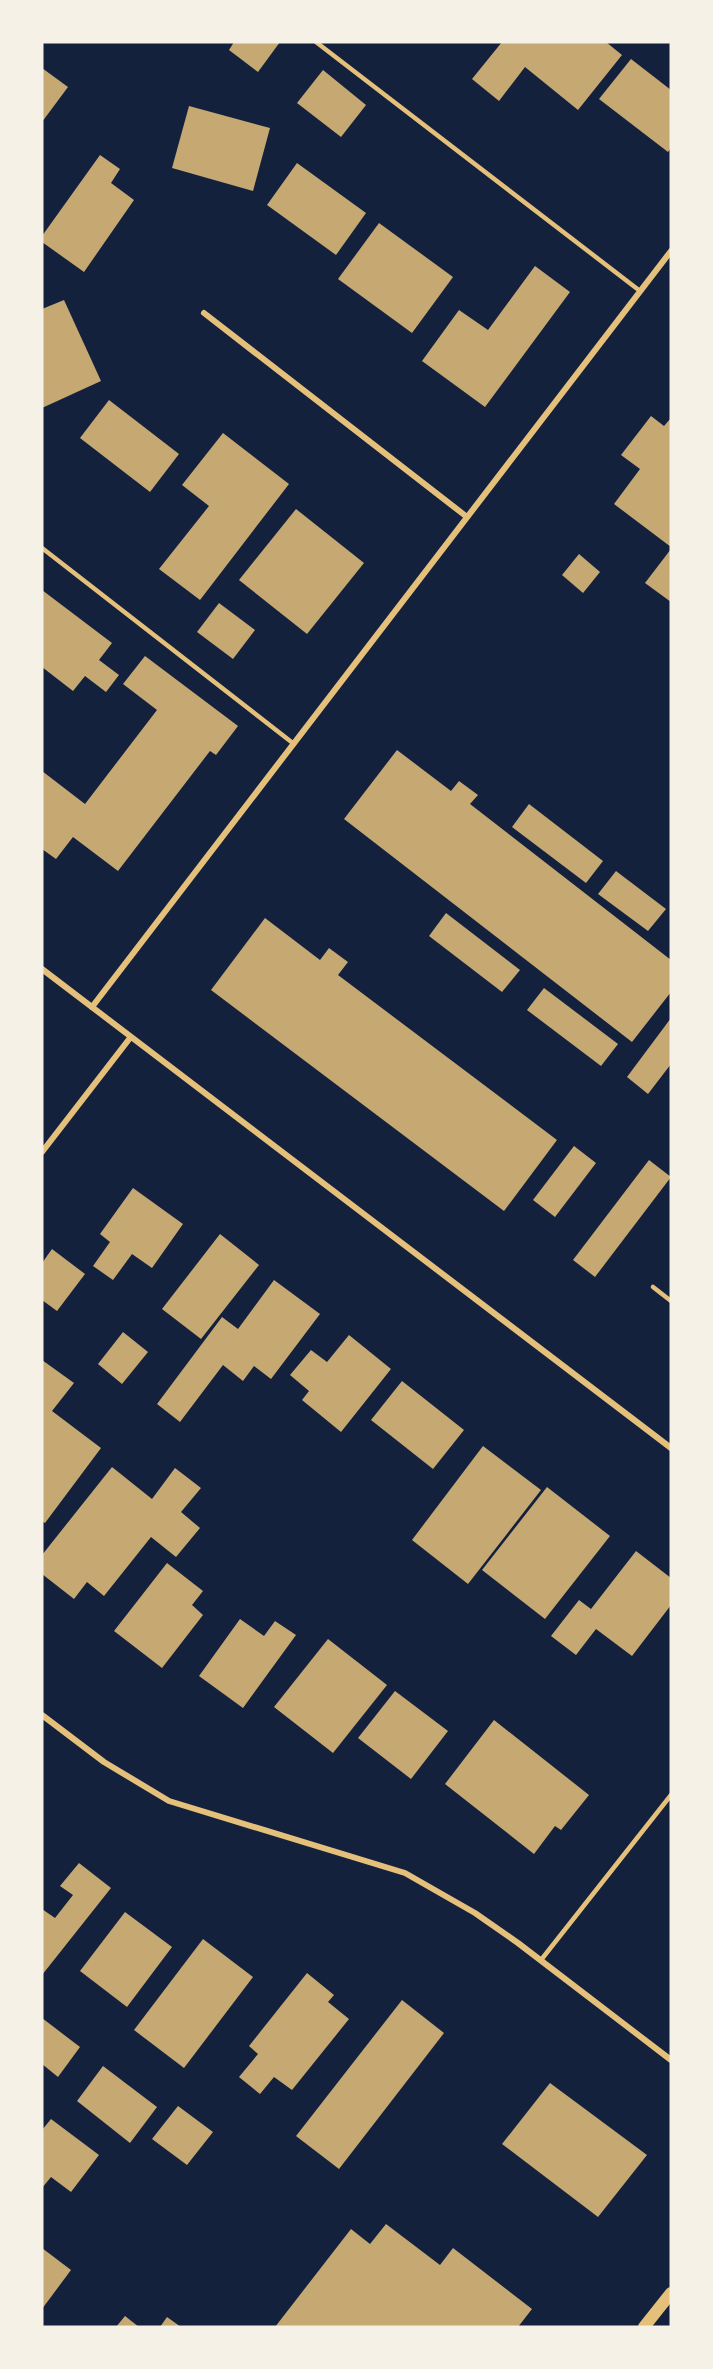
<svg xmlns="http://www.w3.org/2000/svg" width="713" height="2369" viewBox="0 0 713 2369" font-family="Merriweather,serif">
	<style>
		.building { fill: #c6a872 }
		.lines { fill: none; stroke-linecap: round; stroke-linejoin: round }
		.service { stroke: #e5c07b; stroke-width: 4.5 }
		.minor { stroke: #e5c07b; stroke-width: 6 }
		.secondary { stroke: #e5c07b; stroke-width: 12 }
	</style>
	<rect width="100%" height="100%" fill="#14213d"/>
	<g class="building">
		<polygon points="234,42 280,42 258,72 229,50"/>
		<polygon points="502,42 606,42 622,55 578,110 525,67 499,101 472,79"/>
		<polygon points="631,59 671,90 671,148 668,152 599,99"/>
		<polygon points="42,68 68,87 42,122"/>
		<polygon points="323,70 366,105 341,137 297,103"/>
		<polygon points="189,106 270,128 253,191 172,168"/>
		<polygon points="100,155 120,169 111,183 134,200 84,272 42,242 42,236"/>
		<polygon points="297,163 366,213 336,255 267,205"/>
		<polygon points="379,223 453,277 412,333 338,279"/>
		<polygon points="535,266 570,292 485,407 422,361 459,310 488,330"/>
		<polygon points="64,300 101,381 42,408 42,309"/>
		<polygon points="109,400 179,454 150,492 80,438"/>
		<polygon points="651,416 664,426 671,418 671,547 614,504 640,469 621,455"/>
		<polygon points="223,433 289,484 200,600 159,569 209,506 182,485"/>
		<polygon points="296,509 364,563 307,634 239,580"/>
		<polygon points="671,549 671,602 645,583"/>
		<polygon points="579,554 600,572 583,593 562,575"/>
		<polygon points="42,590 112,643 99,660 119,675 106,692 85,676 73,691 42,667"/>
		<polygon points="219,603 255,630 233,659 197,632"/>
		<polygon points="145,656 238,726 216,755 210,751 118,871 73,837 56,859 42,849 42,771 85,804 157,710 123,684"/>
		<polygon points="397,750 451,791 459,781 478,795 470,804 671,960 671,992 632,1042 344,819"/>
		<polygon points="529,804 603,861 586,883 512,827"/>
		<polygon points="616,871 666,909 648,931 598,894"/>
		<polygon points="446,913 520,970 502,992 429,936"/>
		<polygon points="265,918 320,960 329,948 348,962 338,975 557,1140 504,1211 211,990"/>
		<polygon points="544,988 618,1044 601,1066 527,1010"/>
		<polygon points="671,1018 671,1064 648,1094 627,1077"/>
		<polygon points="574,1146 596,1163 555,1217 533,1200"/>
		<polygon points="649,1160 671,1177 595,1277 573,1260"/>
		<polygon points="133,1188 183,1224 152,1268 132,1254 113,1280 93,1266 110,1242 100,1234"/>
		<polygon points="220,1234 259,1265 201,1339 162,1309"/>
		<polygon points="52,1249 85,1274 57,1311 42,1300 42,1263"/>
		<polygon points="274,1280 320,1314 271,1379 254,1366 243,1381 223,1365 180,1422 157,1404 222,1317 238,1329"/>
		<polygon points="123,1332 148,1352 122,1384 98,1364"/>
		<polygon points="349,1335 391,1369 341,1432 302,1400 309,1391 290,1375 311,1350 327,1362"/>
		<polygon points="42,1360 74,1383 52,1411 101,1448 45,1523 42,1521"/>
		<polygon points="402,1381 464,1430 433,1469 371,1420"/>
		<polygon points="483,1446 541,1490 468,1584 412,1540"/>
		<polygon points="112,1467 152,1499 175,1468 201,1488 181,1512 200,1528 176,1557 151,1537 104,1596 87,1582 74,1599 42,1574 42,1555"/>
		<polygon points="547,1487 610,1536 545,1619 482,1570"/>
		<polygon points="636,1551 671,1578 671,1605 632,1656 596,1629 576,1655 551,1636 579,1600 591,1609"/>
		<polygon points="167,1563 203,1591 192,1605 203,1615 162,1668 114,1631"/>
		<polygon points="240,1619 264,1636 275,1621 296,1635 243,1708 199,1676"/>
		<polygon points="328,1639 387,1685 333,1753 274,1707"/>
		<polygon points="395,1691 448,1731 411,1779 358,1738"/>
		<polygon points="494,1720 589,1795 561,1830 555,1826 534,1854 445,1784"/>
		<polygon points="79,1863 111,1888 42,1975 42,1909 55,1918 73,1895 60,1886"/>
		<polygon points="125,1912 172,1947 127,2007 80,1971"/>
		<polygon points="203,1939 253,1977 184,2068 134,2030"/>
		<polygon points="307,1973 334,1995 328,2002 349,2019 292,2090 274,2077 260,2094 239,2077 258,2054 249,2046"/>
		<polygon points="402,2000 444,2033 339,2169 296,2136"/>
		<polygon points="42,2018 80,2047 58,2077 42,2064"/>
		<polygon points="103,2066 157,2107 130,2143 77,2101"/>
		<polygon points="550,2083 647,2155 598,2217 502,2144"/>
		<polygon points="178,2106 213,2132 187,2165 152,2139"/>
		<polygon points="51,2119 99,2155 71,2192 51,2177 42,2188 42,2130"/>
		<polygon points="386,2224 440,2265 453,2248 532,2309 518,2327 275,2327 351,2229 370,2244"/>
		<polygon points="42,2248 71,2270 42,2309"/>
		<polygon points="125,2316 139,2327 116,2327"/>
		<polygon points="167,2317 181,2327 160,2327"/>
	</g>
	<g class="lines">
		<g class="service">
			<polyline points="316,42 640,291"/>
			<polyline points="42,548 294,744"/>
			<polyline points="653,1287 671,1301"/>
			<polyline points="541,1960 671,1795"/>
		</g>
		<g class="minor">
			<polyline points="204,313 467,517"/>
			<polyline points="42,969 671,1448"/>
			<polyline points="92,1007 671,251"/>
			<polyline points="42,1152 130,1038"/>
			<polyline points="42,1715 104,1762 169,1801 405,1873 475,1913 518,1943 671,2060"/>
		</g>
		<polyline class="secondary" points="644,2327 671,2293"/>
	</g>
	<rect width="713" height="2369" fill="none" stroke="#f6f1e7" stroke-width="87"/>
</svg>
